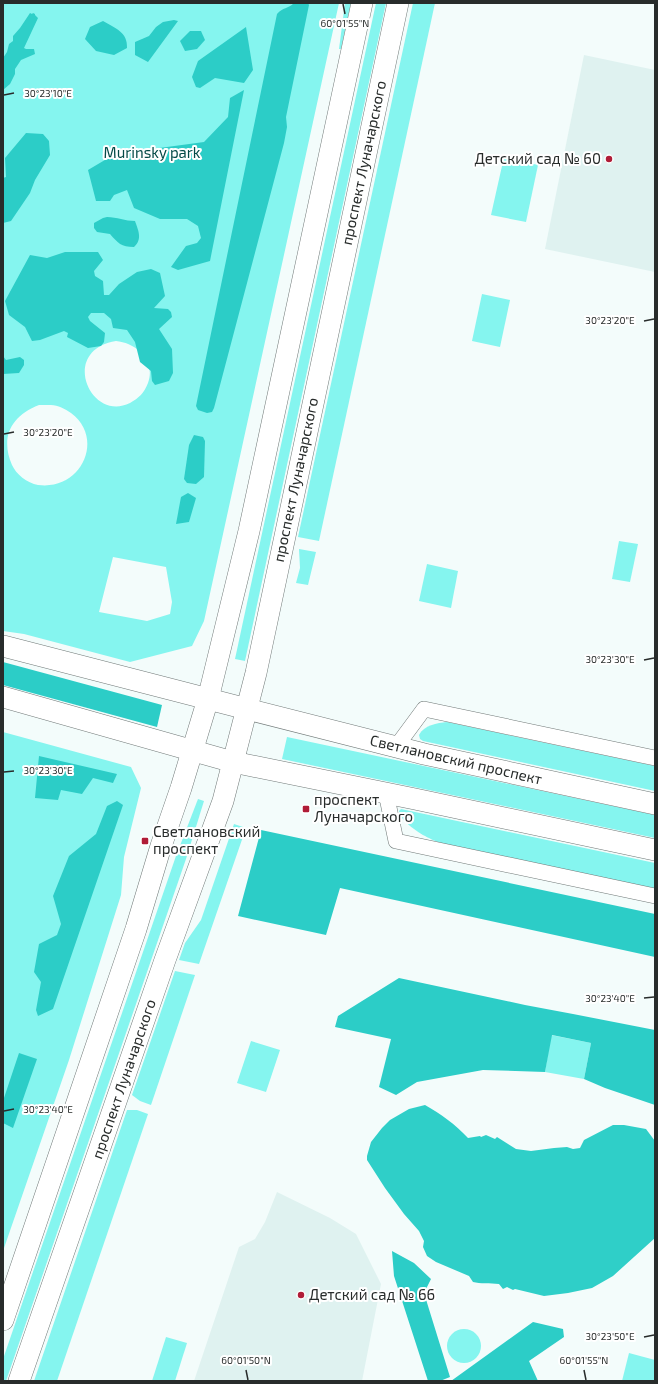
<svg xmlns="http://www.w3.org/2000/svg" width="658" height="1384" viewBox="0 0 658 1384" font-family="'Exo 2',sans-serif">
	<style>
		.built { fill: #dff2f0 }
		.green { fill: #85f5ef; fill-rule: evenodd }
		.forest { fill: #2ccdc7 }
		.water { fill: #2fcfc8 }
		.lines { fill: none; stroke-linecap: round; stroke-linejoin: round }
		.minor-casing { stroke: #717978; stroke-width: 16 }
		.secondary-casing { stroke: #717978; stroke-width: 22 }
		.minor { stroke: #fff; stroke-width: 15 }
		.secondary { stroke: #fff; stroke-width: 21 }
		.ticks { fill: none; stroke: #282c2b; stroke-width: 1.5 }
		.poi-dot { fill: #b01c37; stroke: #fff; stroke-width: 1.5 }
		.labels { text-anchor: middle; stroke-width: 4; stroke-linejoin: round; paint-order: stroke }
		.park-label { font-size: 15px; fill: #044a47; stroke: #fff }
		.poi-label { font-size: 15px; fill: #282c2b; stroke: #fff; text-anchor: start }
		.street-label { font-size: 15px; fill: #282c2b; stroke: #fff }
		.ticks-label { font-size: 10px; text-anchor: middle; fill: #282c2b; stroke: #fff; stroke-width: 4; stroke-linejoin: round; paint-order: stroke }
	</style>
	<rect width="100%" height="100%" fill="#f3fcfb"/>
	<g class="built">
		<polygon points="584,55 655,70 655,272 545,249"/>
		<polygon points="277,1192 330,1218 356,1234 381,1284 362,1381 194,1381 239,1247 255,1239 265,1222"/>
	</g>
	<g class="green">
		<path d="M3,3H339L204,621L192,646L130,662L24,634L3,631ZM116,341C137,343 156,361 148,383C144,393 139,398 130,403C90,423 59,350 116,341ZM39,405C43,405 47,405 51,405C58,405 65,409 71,413C105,438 82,491 38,485C27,483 16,474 12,465C0,437 11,416 39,405ZM113,557L166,567L172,602L170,614L147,621L99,612Z"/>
		<polygon points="345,3 351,3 341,49 339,49"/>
		<polygon points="376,3 386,3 245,661 235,659"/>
		<polygon points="413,3 435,3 319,541 298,537"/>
		<polygon points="504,157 538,165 526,222 491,215"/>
		<polygon points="482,294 510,300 500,347 472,341"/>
		<polygon points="619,541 638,544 630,582 612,579"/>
		<polygon points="299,549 316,552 308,585 296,583 300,568"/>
		<polygon points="427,564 458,571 451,608 419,601"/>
		<path d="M447,722L655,766V791L423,741L420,739L419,735C424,725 437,723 447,722Z"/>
		<polygon points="3,732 131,767 141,788 124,857 121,895 69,1060 3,1251"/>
		<polygon points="287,737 655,815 655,838 282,759"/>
		<polygon points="198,799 204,801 186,859 6,1381 3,1381 3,1359 176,856"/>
		<path d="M401,809L655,863V889L444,844C439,842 434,841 429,838C420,834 400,821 399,811Z"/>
		<polygon points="234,824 246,828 199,964 179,960 185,943 201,920"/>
		<polygon points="175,971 195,975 151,1105 140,1101 132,1095"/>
		<polygon points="551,1035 591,1043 584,1079 545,1072"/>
		<polygon points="251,1041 280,1050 266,1092 237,1083"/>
		<polygon points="127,1110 137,1110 148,1114 57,1381 34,1381"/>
		<circle cx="464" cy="1346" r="17"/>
		<polygon points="166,1337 187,1343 175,1381 152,1381"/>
		<polygon points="629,1353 655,1360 655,1381 622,1381"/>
	</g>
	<g class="forest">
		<path d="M294,3H308L309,5L286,117L287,127L284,143L214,408L212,412L207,413L198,410L196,406L277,14C283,7 288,9 294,3Z"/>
		<polygon points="174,20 178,21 148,62 135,55 135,42 149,36 156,27 163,22"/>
		<path d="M103,21C115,28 128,32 127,48L114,55L96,51L85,39L90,27Z"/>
		<polygon points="246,27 253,70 244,83 215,78 200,88 196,87 192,77 198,61"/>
		<polygon points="190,31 201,31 205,40 197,49 185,51 180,41"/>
		<polygon points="244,90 210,261 178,270 171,267 186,246 197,243 201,238 198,226 187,219 160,219 134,208 127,190 114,195 110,201 96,201 88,170 115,154 204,142 228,117 230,98"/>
		<polygon points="26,133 43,134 49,141 50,155 35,180 30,193 11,221 3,223 3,178 6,177 5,158"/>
		<path d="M107,217C117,217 125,221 135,221C138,230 143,239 134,247C121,247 118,243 110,234L97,232L94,228V223L103,218Z"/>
		<polygon points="65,252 98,252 103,260 94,271 95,276 103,281 104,295 109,295 119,284 137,272 151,269 160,273 165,296 154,308 168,309 171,312 172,317 159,329 172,349 173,373 169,381 155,385 152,381 151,371 140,362 135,342 127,330 113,328 111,319 104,313 91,313 88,317 90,321 105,333 104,342 101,346 88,348 67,337 68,333 64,331 40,340 32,341 25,327 9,315 5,301 30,255 47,258"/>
		<polygon points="3,356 6,360 20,357 24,360 24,365 19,373 3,374"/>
		<polygon points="194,435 203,437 205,441 204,477 196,484 187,483 184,479 189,445"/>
		<polygon points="188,493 196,498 189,522 176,524 181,497"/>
		<polygon points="3,662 162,705 157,727 3,685"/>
		<polygon points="39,756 117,774 113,783 93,778 82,794 61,790 58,800 35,798"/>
		<polygon points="117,801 123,805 53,1009 38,1016 36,1010 41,982 34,972 39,944 57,935 61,924 53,896 69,856 96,834 107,806"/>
		<polygon points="261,830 655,914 655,957 340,888 326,935 238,916"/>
		<polygon points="399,978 525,1005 573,1014 655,1030 655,1105 605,1088 584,1079 591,1043 552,1035 545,1072 483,1070 417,1082 396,1095 379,1087 391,1039 335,1027 338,1016"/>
		<polygon points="19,1053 37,1059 13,1128 3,1123 3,1101"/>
		<polygon points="392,1251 414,1263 431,1279 424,1293 450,1377 440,1381 428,1381 394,1276"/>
		<polygon points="533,1322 563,1329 564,1337 529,1361 538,1381 451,1381"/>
	</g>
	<g class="water">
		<polygon points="30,13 32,14 33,13 35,14 35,15 38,18 24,48 26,49 34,49 35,54 21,60 15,69 15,74 10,84 3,90 3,58 7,52 9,44 13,41 13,36 20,28"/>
		<path d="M425,1105C441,1114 455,1124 468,1138L480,1136L481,1137L486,1135L495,1139L497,1137L516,1149L531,1151L554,1148L567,1147L573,1149L580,1148L584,1140L613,1125H624L646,1129L655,1141V1238L613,1276L592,1288L568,1293L544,1296L515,1289L513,1290L507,1287L503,1289L499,1284C490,1283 480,1284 473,1282L469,1276L436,1262L427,1256L423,1247L424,1241L419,1231L404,1214L385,1188L367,1160V1156L371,1142L382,1128L390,1120L409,1109Z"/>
	</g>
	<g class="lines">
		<g class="minor-casing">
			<g id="minor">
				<polyline points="396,747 424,709 655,758"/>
				<polyline points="386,793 396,841 655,896"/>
			</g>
		</g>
		<g class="secondary-casing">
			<g id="secondary">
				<polyline points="3,646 247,709 424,754 655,804"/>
				<polyline points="3,697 233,762 415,799 655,850"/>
				<polyline points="3,1320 136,929 161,846 181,788 208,699 249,531 362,3"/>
				<polyline points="19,1381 165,960 223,801 256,673 398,3"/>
			</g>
		</g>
		<use href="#minor" class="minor"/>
		<use href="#secondary" class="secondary"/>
	</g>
	<path class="ticks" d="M343,4L345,14M4,95L14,93M644,321L654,319M4,434L14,432M644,660L654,658M4,772L14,771M644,998L654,997M4,1111L14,1109M644,1337L654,1335M246,1370L248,1380M584,1370L586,1380"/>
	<g class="poi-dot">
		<circle cx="609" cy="159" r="4"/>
		<rect x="302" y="805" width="8" height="8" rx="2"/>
		<rect x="141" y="837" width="8" height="8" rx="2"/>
		<circle cx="301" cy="1295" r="4"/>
	</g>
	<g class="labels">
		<g class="park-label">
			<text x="152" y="158">Murinsky park</text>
		</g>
		<g class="poi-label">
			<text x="601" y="164" text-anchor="end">Детский сад № 60</text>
			<text x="314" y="805">проспект<tspan x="314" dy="17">Луначарского</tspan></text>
			<text x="153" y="837">Светлановский<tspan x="153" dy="17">проспект</tspan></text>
			<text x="309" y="1300">Детский сад № 66</text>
		</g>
		<g class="street-label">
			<text transform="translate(364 163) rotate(-78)" y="5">проспект Луначарского</text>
			<text transform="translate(296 480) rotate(-78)" y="5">проспект Луначарского</text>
			<text transform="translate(456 760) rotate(13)" y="5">Светлановский проспект</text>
			<text transform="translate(124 1079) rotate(-71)" y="5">проспект Луначарского</text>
		</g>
	</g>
	<g class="ticks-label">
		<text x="345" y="27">60°01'55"N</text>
		<text x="48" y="97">30°23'10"E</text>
		<text x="610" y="324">30°23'20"E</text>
		<text x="48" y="436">30°23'20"E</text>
		<text x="610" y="663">30°23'30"E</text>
		<text x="48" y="774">30°23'30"E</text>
		<text x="610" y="1002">30°23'40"E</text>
		<text x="48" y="1113">30°23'40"E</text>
		<text x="610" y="1340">30°23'50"E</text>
		<text x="246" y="1364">60°01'50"N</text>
		<text x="584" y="1364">60°01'55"N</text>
	</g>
	<rect width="658" height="1384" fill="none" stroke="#282c2b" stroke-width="8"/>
</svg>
